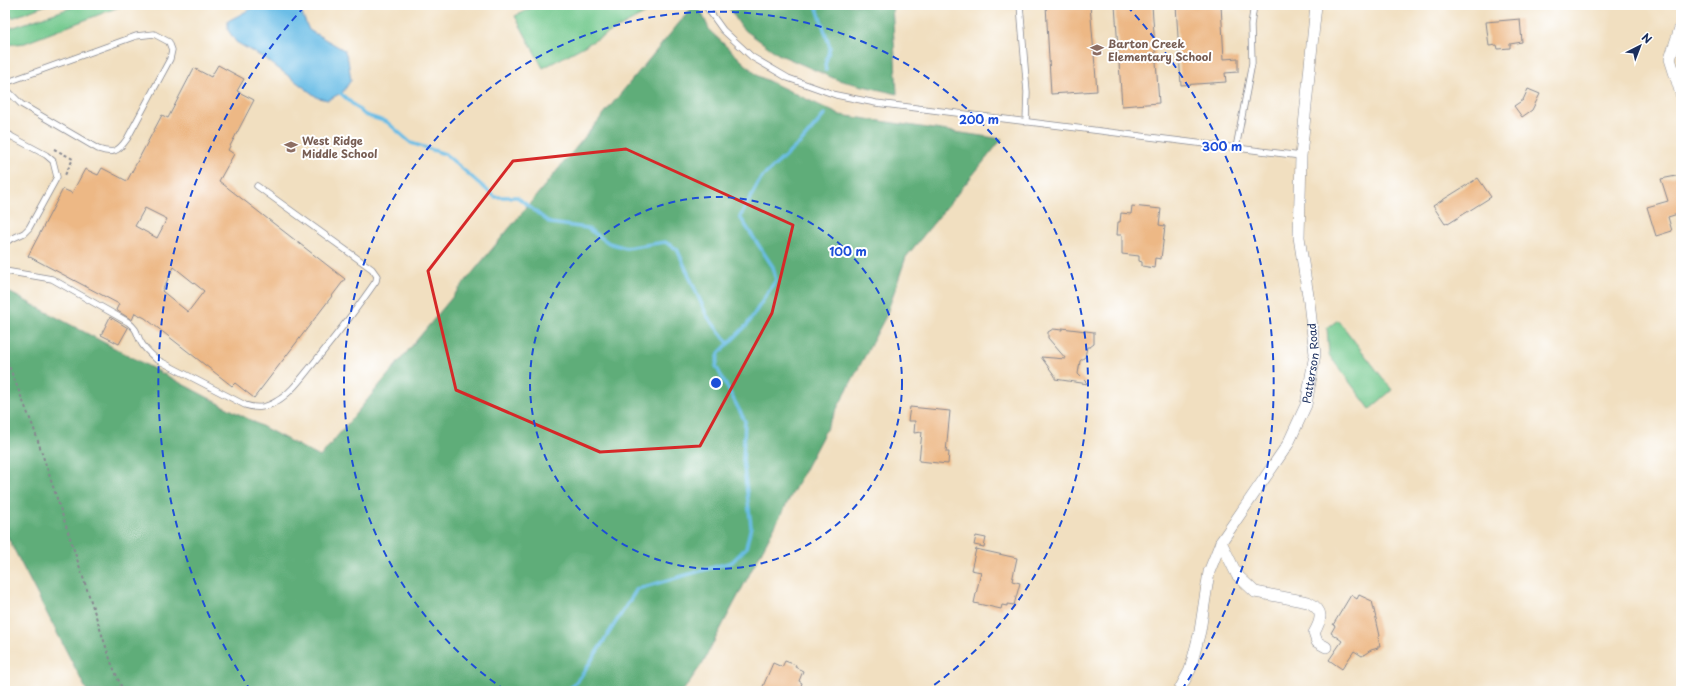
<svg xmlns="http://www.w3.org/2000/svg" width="1686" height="696" viewBox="0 0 1686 696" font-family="'Playpen Sans',sans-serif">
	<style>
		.green { fill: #73c98e; stroke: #477c76 }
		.forest { fill: #5ead79; stroke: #3c6e6c }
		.water { fill: #6abde6; stroke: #4276a2 }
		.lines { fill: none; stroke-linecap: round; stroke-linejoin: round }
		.stream { stroke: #6abde6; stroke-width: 3.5 }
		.building { fill: #edb885; fill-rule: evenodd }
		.service-casing { stroke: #86878f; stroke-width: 7 }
		.minor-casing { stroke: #86878f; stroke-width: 12 }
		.path { stroke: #86878f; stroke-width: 2; stroke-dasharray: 3 3; stroke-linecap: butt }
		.service { stroke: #fff; stroke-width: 5.5 }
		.minor { stroke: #fff; stroke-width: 11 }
		.marked { fill: none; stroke: #d62828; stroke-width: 3; stroke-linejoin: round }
		.ring { fill: none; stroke: #1d4ed8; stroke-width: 2; stroke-dasharray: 7 5 }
		.labels { text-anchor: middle; stroke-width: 4; stroke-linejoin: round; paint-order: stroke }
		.education-label { font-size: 11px; font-weight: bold; fill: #785e54; stroke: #fff; text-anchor: start }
		.street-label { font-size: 11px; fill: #1b2f5e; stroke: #fff }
		.centre { fill: #1d4ed8; stroke: #fff; stroke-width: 2 }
		.ring-label { font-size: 12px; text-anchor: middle; font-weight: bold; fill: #1d4ed8; stroke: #fff; stroke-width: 4; stroke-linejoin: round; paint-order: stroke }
	</style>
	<rect width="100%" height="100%" fill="#fff"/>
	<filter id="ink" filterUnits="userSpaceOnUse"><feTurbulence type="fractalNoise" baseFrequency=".025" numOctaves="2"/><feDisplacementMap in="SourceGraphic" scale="8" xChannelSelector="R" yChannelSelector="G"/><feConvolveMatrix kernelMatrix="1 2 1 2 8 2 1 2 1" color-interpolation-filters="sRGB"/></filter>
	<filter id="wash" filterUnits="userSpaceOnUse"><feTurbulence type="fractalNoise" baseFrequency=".012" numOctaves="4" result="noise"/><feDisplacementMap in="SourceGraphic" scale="16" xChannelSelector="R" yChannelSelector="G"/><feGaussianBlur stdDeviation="0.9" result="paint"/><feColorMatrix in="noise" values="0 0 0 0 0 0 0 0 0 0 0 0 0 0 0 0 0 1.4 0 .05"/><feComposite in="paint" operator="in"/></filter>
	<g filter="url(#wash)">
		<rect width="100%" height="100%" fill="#f1dfc0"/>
		<g class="green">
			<polygon points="7,5 46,5 12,18"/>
			<polygon points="79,5 124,5 25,43 5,45 5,30"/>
			<polygon points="537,5 661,5 543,68 515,16"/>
			<polygon points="1338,320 1392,390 1370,409 1329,355 1327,328"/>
		</g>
		<g class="forest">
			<polygon points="694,5 698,5 710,31 758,76 840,115 1002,139 906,257 886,316 702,664 683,691 87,691 5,532 5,290 320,457"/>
			<polygon points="727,5 892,5 897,94 838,80 778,54 742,28"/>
		</g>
		<polygon class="water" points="258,5 298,5 309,30 344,50 348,60 351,80 343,92 328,100 318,98 267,60 236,42 228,30 228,21"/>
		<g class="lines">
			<g class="stream">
				<polyline points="816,5 830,47 825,65 826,70"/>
				<polyline points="338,91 365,115 387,122 411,143 445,154 495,197 517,197 550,223 587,228 609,243 626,248 665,242 677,249 707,316 728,343"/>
				<polyline points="568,691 582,675 637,589 732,562 746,548 751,526 743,460 745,421 716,366 719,353 747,325 776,280 773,267 740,217 761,178 802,141 825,114"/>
			</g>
		</g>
		<g id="blocks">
			<g class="building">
				<polygon points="1046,5 1090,5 1097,91 1051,94"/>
				<polygon points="1115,5 1152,5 1159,103 1122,106"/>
				<polygon points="1176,5 1221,5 1224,59 1238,58 1238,72 1225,73 1226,82 1181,85"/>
				<polygon points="1520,19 1522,42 1510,44 1510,48 1498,49 1497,45 1489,46 1486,22"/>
				<path d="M218,65L244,79L237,91L254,100L228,150L234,154L219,181L345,279L254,398L235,383L232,386L145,318L135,313L132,320L116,310L119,304L28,256L63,189L72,193L85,169L98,175L102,168L127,181L162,115L168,118L194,68L211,77ZM145,208L167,219L157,238L135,226ZM174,267L204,291L188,312L162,291Z"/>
				<polygon points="1528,89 1540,94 1532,110 1522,117 1514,106 1523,100"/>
				<polygon points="1681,175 1681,213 1668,217 1672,231 1656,236 1647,207 1668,201 1661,179"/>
				<polygon points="1478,178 1491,197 1448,224 1447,223 1445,224 1433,206"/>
				<polygon points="1132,206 1161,209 1159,225 1165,226 1161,259 1155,258 1154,268 1142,266 1142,262 1139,261 1139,256 1122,254 1122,235 1117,235 1118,222 1120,222 1121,213 1131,214"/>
				<polygon points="110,317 128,328 119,344 101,335"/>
				<polygon points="1062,328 1094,332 1094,344 1090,347 1087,347 1085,357 1080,361 1078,374 1088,384 1055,379 1055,376 1041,357 1066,359 1048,338 1048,332 1053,329 1062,330"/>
				<polygon points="910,407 950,411 946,452 949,452 948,464 919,461 922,432 914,433 915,421 908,421"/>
				<polygon points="976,536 986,538 984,547 974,545"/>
				<polygon points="976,549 1017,558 1012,581 1020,583 1014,605 1007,604 1007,606 1002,605 1001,609 974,603 981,572 971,570"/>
				<polygon points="1351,595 1357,599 1359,595 1372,601 1380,636 1378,637 1380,646 1378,646 1378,648 1371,650 1362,656 1354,651 1342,669 1329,660 1342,641 1331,633 1335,626 1333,625"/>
				<polygon points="785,661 796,665 795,667 803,671 799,681 802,683 799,691 761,691 773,663 782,667"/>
			</g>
		</g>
	</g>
	<g filter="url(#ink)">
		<use href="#blocks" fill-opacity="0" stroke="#86878f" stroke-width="1"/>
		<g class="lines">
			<g class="service-casing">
				<g id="service">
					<polyline points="705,5 723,30 752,57 788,78 836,95 876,103 1301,156"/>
					<polyline points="1020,5 1027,92 1026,122"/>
					<path d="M5,83L136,36L154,34L169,42L172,50L170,59L127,139C118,152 113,154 98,149L21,104L5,88"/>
					<polyline points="5,133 46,155 53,161 57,177 29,228 24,233 5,242"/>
					<polyline points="5,143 10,135"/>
					<polyline points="1236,148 1252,63 1251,25 1254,5"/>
					<path d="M5,271L52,279L128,322C140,332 135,333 142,344C146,350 151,354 156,359L245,405C257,409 266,408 277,401C291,393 302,377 313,364C335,337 356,310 376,281L377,276L372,269L257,186"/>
				</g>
			</g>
			<g class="minor-casing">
				<g id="minor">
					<polyline points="1681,25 1670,59 1681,94"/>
					<path d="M1221,542L1237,575L1255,592L1308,602C1324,610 1322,619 1314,633L1317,642L1326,647"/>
					<path id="s1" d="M1179,691L1190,670L1200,631L1209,572L1221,542L1288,444L1306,405L1315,354L1309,302L1299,237L1301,156L1316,5"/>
				</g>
			</g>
			<g class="path">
				<polyline points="54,149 73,159 65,175"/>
				<polyline points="5,356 34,429 111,662 123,691"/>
			</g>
			<use href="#service" class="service"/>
			<use href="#minor" class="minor"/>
		</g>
	</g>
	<path class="marked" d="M626,149L793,225L772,313L700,446L600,452L456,390L428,271L513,161Z"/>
	<g class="ring">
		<circle cx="716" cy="383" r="186"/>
		<path d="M505 690A372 372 0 1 1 927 690"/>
		<path d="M251 691A558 558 0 0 1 305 6M1127 6A558 558 0 0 1 1181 691"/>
	</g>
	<defs>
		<g id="school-bare" transform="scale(1.08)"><path d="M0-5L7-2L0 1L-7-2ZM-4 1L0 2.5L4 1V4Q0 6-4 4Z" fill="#8d6e63" stroke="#fff" stroke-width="2.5" paint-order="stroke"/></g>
	</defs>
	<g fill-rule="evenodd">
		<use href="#school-bare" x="1097" y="50"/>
		<use href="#school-bare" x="291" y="147"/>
	</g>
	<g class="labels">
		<g class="education-label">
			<text x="1108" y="48">Barton Creek<tspan x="1108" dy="13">Elementary School</tspan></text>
			<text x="302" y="145">West Ridge<tspan x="302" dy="13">Middle School</tspan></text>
		</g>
		<g class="street-label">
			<text dy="4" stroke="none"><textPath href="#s1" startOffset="360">Patterson Road</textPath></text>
		</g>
	</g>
	<circle cx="716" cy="383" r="6" class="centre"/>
	<g class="ring-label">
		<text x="979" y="124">200 m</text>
		<text x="1222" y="151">300 m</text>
		<text x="848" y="256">100 m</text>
	</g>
	<rect width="1686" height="696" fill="none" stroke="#fff" stroke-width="20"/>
	<g transform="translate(1640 46) rotate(42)" stroke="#ffffff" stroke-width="3" paint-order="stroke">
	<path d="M0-3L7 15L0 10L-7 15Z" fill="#1b2f5e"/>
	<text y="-6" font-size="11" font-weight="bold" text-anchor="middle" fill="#1b2f5e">N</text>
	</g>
</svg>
